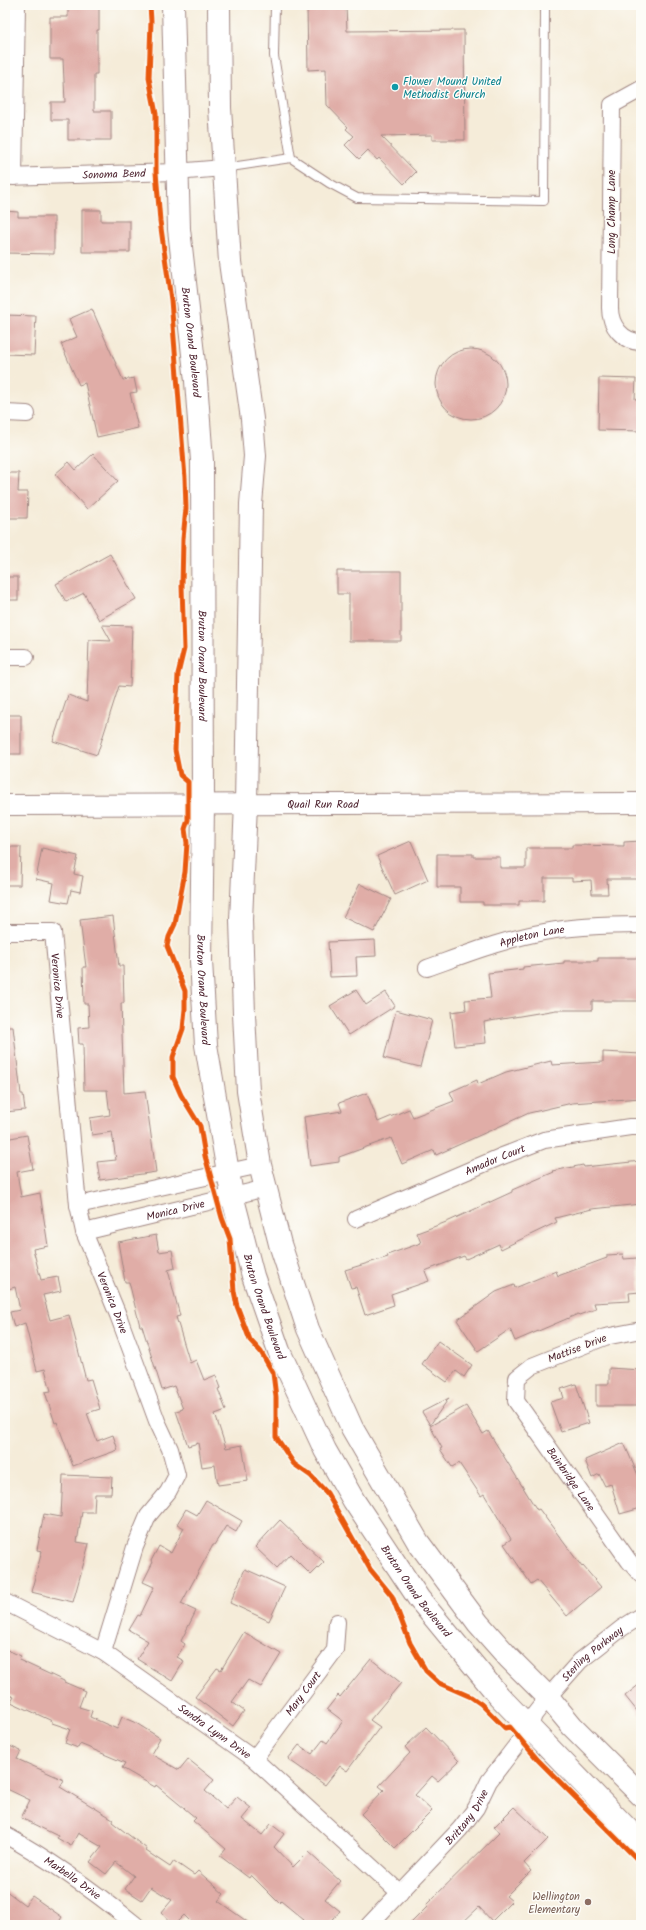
<svg xmlns="http://www.w3.org/2000/svg" width="646" height="1930" viewBox="0 0 646 1930" font-family="Kalam,sans-serif">
	<style>
		.building { fill: #e0ada7 }
		.lines { fill: none; stroke-linecap: round; stroke-linejoin: round }
		.service-casing { stroke: #a08682; stroke-width: 10 }
		.minor-casing { stroke: #a08682; stroke-width: 18 }
		.tertiary-casing { stroke: #a08682; stroke-width: 22 }
		.secondary-casing { stroke: #a08682; stroke-width: 24 }
		.service { stroke: #fff; stroke-width: 8 }
		.minor { stroke: #fff; stroke-width: 16 }
		.tertiary { stroke: #fff; stroke-width: 20 }
		.secondary { stroke: #fff; stroke-width: 22 }
		.cycleway-casing { stroke: #fdfcf7; stroke-width: 8 }
		.cycleway { stroke: #e8590c; stroke-width: 5 }
		.culture-dot { fill: #0f9aa8; stroke: #fdfcf7; stroke-width: 1.5 }
		.education-dot { fill: #8d6e63; stroke: #fdfcf7; stroke-width: 1.5 }
		.labels { text-anchor: middle; stroke-width: 3; stroke-linejoin: round; paint-order: stroke }
		.culture-label { font-size: 11px; fill: #0d838f; stroke: #fdfcf7; text-anchor: start }
		.street-label { font-size: 11px; fill: #4a1f2b; stroke: #fdfcf7 }
		.education-label { font-size: 11px; fill: #785e54; stroke: #fdfcf7; text-anchor: end }
	</style>
	<rect width="100%" height="100%" fill="#fdfcf7"/>
	<filter id="ink" filterUnits="userSpaceOnUse"><feTurbulence type="fractalNoise" baseFrequency=".025" numOctaves="2"/><feDisplacementMap in="SourceGraphic" scale="8" xChannelSelector="R" yChannelSelector="G"/><feConvolveMatrix kernelMatrix="1 2 1 2 8 2 1 2 1" color-interpolation-filters="sRGB"/></filter>
	<filter id="wash" filterUnits="userSpaceOnUse"><feTurbulence type="fractalNoise" baseFrequency=".012" numOctaves="4" result="noise"/><feDisplacementMap in="SourceGraphic" scale="16" xChannelSelector="R" yChannelSelector="G"/><feGaussianBlur stdDeviation="0.9" result="paint"/><feColorMatrix in="noise" values="0 0 0 0 0 0 0 0 0 0 0 0 0 0 0 0 0 1.4 0 .05"/><feComposite in="paint" operator="in"/></filter>
	<g filter="url(#wash)">
		<rect width="100%" height="100%" fill="#f5ecd9"/>
		<g id="blocks">
			<g class="building">
				<polygon points="68,5 99,5 99,30 97,30 97,74 94,74 94,111 111,111 111,140 68,140 68,120 51,120 51,102 65,102 63,59 50,59 50,17 68,17"/>
				<polygon points="307,5 346,5 347,31 464,30 465,140 432,140 432,135 381,136 416,172 404,184 379,158 377,160 368,150 359,159 345,145 354,136 346,129 348,127 327,105 326,69 308,70"/>
				<polygon points="82,210 101,210 101,221 130,221 130,252 82,252"/>
				<polygon points="5,211 18,212 18,217 54,217 54,254 5,253"/>
				<polygon points="92,309 123,380 134,378 137,392 130,393 138,428 97,437 85,383 79,385 61,344 77,337 69,319"/>
				<polygon points="5,315 36,316 34,355 5,354"/>
				<circle cx="471" cy="384" r="35"/>
				<polygon points="599,378 636,379 635,399 641,399 641,431 598,430"/>
				<polygon points="93,454 118,481 87,509 55,474 69,462 76,470"/>
				<polygon points="5,473 19,473 18,492 28,492 27,518 5,518"/>
				<polygon points="110,554 136,599 99,620 84,593 66,602 56,584"/>
				<polygon points="337,571 401,571 401,641 349,641 349,594 337,594"/>
				<rect x="5" y="577" width="13" height="23"/>
				<polygon points="102,625 132,626 130,687 119,686 97,755 53,741 68,695 87,702 89,640 111,641"/>
				<rect x="5" y="715" width="16" height="39"/>
				<polygon points="411,841 428,880 395,895 377,856"/>
				<polygon points="641,841 641,879 607,879 608,894 592,894 591,880 572,881 572,878 544,878 544,901 519,901 519,905 483,905 483,902 460,902 460,887 437,887 437,854 473,854 473,857 500,857 500,868 526,868 526,848 572,848 572,845 624,846 624,842"/>
				<polygon points="8,847 21,847 20,885 5,885 5,858 7,858"/>
				<polygon points="42,848 78,856 74,874 83,876 80,892 71,890 68,903 51,900 54,883 36,879"/>
				<polygon points="360,884 391,899 374,932 343,917"/>
				<polygon points="113,916 119,966 123,966 124,1003 121,1003 124,1093 145,1091 156,1172 100,1180 97,1162 116,1160 112,1132 92,1135 90,1118 110,1115 107,1090 84,1090 83,1044 79,1044 78,1028 89,1027 88,1004 84,1004 83,967 86,967 80,920"/>
				<polygon points="375,940 376,956 356,957 357,976 330,977 328,942"/>
				<polygon points="598,958 641,958 641,1001 592,1001 592,1010 556,1010 484,1022 486,1043 455,1046 451,1012 466,1010 465,1000 491,998 488,973 523,969 523,967 564,963 564,961 598,961"/>
				<polygon points="356,990 366,1005 386,992 395,1006 349,1035 330,1006"/>
				<polygon points="396,1010 432,1020 420,1067 384,1058"/>
				<polygon points="5,1027 13,1027 21,1094 23,1094 25,1110 5,1112"/>
				<polygon points="603,1052 641,1054 641,1098 572,1103 529,1113 436,1155 434,1150 402,1164 391,1138 339,1157 339,1162 310,1166 304,1117 342,1111 339,1103 367,1093 378,1122 409,1109 413,1117 454,1101 450,1092 477,1080 478,1084 506,1072 551,1061 552,1065 603,1062"/>
				<polygon points="27,1135 33,1169 17,1172 21,1197 40,1193 48,1246 33,1249 41,1280 58,1277 61,1291 43,1295 50,1320 69,1315 86,1380 91,1379 100,1409 87,1413 97,1441 113,1435 118,1450 73,1466 57,1422 55,1423 45,1392 51,1391 45,1369 37,1371 25,1323 14,1327 10,1312 20,1310 15,1287 5,1290 5,1139"/>
				<polygon points="641,1161 641,1204 592,1209 555,1218 557,1222 501,1249 499,1244 466,1259 464,1256 425,1271 429,1281 391,1294 394,1305 365,1315 356,1287 351,1288 345,1270 388,1257 387,1255 421,1243 417,1233 449,1221 512,1192 512,1190 554,1172 553,1171 583,1165 584,1167"/>
				<polygon points="156,1235 159,1252 172,1250 175,1268 168,1270 180,1316 176,1317 190,1363 196,1360 204,1380 216,1375 221,1388 218,1389 226,1410 215,1414 226,1448 242,1445 248,1481 218,1485 215,1465 202,1467 198,1443 188,1446 176,1411 183,1409 174,1386 162,1390 142,1326 140,1326 129,1282 125,1282 118,1242"/>
				<polygon points="623,1254 624,1259 637,1258 640,1292 629,1293 630,1301 594,1303 596,1309 579,1315 578,1314 515,1341 510,1329 478,1351 457,1320 496,1292 514,1285 515,1288 556,1271 558,1276 607,1258 607,1255"/>
				<polygon points="438,1341 472,1365 464,1377 456,1371 447,1382 422,1364"/>
				<polygon points="609,1368 641,1370 641,1406 596,1406 596,1384 609,1384"/>
				<polygon points="576,1384 589,1423 561,1432 550,1402 564,1398 561,1389"/>
				<polygon points="449,1398 430,1425 422,1412"/>
				<polygon points="466,1406 483,1434 488,1431 537,1510 539,1509 582,1567 583,1566 601,1587 567,1616 537,1580 531,1584 504,1544 511,1539 484,1494 481,1496 459,1463 452,1467 440,1449 442,1448 430,1426"/>
				<polygon points="624,1443 641,1482 641,1508 620,1514 611,1484 605,1486 599,1474 592,1478 585,1460"/>
				<polygon points="63,1475 112,1477 111,1494 95,1494 94,1512 82,1512 77,1542 89,1544 73,1602 31,1592 42,1551 37,1550 44,1514 61,1517"/>
				<polygon points="206,1500 242,1521 236,1532 226,1526 214,1545 213,1545 181,1604 196,1611 181,1641 185,1644 177,1657 184,1661 172,1681 137,1659 148,1641 129,1630 138,1615 140,1616 154,1587 143,1582 153,1562 151,1561 159,1546 171,1553 184,1528 177,1524 186,1509 197,1515"/>
				<polygon points="280,1520 324,1562 311,1575 290,1554 277,1568 255,1547"/>
				<polygon points="245,1569 285,1587 269,1621 230,1603"/>
				<polygon points="244,1632 281,1654 261,1687 248,1680 232,1702 244,1711 233,1726 195,1697 217,1668 221,1670"/>
				<polygon points="5,1649 21,1656 19,1660 64,1681 64,1682 85,1691 79,1707 92,1711 90,1717 117,1729 122,1717 136,1723 160,1738 151,1754 179,1770 188,1759 214,1780 205,1791 226,1809 237,1797 251,1808 242,1819 262,1835 271,1824 284,1834 274,1847 293,1867 308,1852 340,1881 325,1899 340,1911 328,1925 300,1925 304,1920 281,1901 279,1903 251,1875 249,1878 220,1856 226,1849 193,1821 196,1818 156,1785 155,1787 122,1768 125,1763 80,1744 78,1748 65,1743 70,1729 52,1723 52,1721 11,1702 14,1697 5,1693"/>
				<polygon points="371,1659 401,1683 370,1720 380,1727 347,1771 340,1766 325,1785 288,1759 299,1745 312,1754 323,1740 327,1743 343,1721 327,1709 338,1695 340,1697"/>
				<polygon points="641,1683 641,1716 625,1696"/>
				<polygon points="426,1727 459,1761 438,1781 432,1776 415,1795 432,1811 395,1848 361,1814 384,1790 379,1786 410,1753 405,1747"/>
				<polygon points="5,1744 21,1751 17,1759 64,1780 60,1787 113,1819 112,1822 147,1849 146,1851 170,1867 174,1861 194,1875 198,1871 224,1894 218,1901 252,1925 194,1925 184,1915 174,1925 161,1913 172,1900 151,1887 142,1900 125,1889 134,1876 116,1862 106,1874 90,1862 102,1847 78,1833 71,1846 57,1838 58,1836 21,1818 30,1800 5,1788"/>
				<polygon points="514,1807 548,1839 524,1863 531,1871 506,1896 512,1901 492,1921 479,1907 460,1925 409,1925 427,1907 426,1905 500,1832 494,1827"/>
				<polygon points="5,1890 25,1905 32,1896 62,1917 57,1925 5,1925"/>
			</g>
		</g>
	</g>
	<g filter="url(#ink)">
		<use href="#blocks" fill-opacity="0" stroke="#a08682" stroke-width="1"/>
		<g class="lines">
			<g class="service-casing">
				<g id="service">
					<polyline points="275,5 274,56 291,158"/>
					<polyline points="224,168 291,158 329,183 357,198 544,201 545,5"/>
				</g>
			</g>
			<g class="minor-casing">
				<g id="minor">
					<path d="M641,89L612,105L610,308C610,326 623,342 641,342"/>
					<path id="s1" d="M5,177L176,172L223,168"/>
					<polyline points="14,177 17,5"/>
					<polyline points="5,413 27,414"/>
					<polyline points="5,657 26,657"/>
					<path id="s2" d="M5,932H53L78,1205L84,1232L118,1315L157,1421L170,1449L177,1475L168,1492L148,1516L135,1547L103,1652"/>
					<path id="s3" d="M427,968C464,955 505,939 544,932C575,926 609,925 641,925"/>
					<polyline points="78,1205 260,1165"/>
					<path id="s4" d="M356,1219L500,1157L544,1140L630,1127H641"/>
					<path id="s5" d="M84,1232L266,1188"/>
					<path id="s6" d="M641,1330L605,1337L532,1366L517,1378L516,1401L629,1561L641,1575"/>
					<path id="s7" d="M5,1602L103,1652L254,1759L400,1893"/>
					<path id="s8" d="M254,1759L335,1650L337,1622"/>
					<path id="s9" d="M5,1835C51,1860 95,1892 136,1925"/>
					<path id="s10" d="M369,1925L460,1829L476,1808L489,1781L529,1729L534,1715L548,1697L580,1661L622,1628L641,1616"/>
				</g>
			</g>
			<g class="tertiary-casing">
				<g id="tertiary">
					<path id="s11" d="M5,805L641,803"/>
				</g>
			</g>
			<g class="secondary-casing">
				<g id="secondary">
					<path id="s12" d="M173,5L179,229L196,381L202,461L203,804L201,961L206,1045L232,1195L253,1276L279,1351L325,1450L354,1501L419,1599L499,1696L641,1843"/>
					<polyline points="219,5 220,108 230,262 252,419 255,456 251,504 246,804 241,920 244,1014 248,1091 260,1165 280,1244 308,1329 352,1428 418,1542 478,1623 509,1658 548,1697 572,1726 641,1795"/>
				</g>
			</g>
			<use href="#service" class="service"/>
			<use href="#minor" class="minor"/>
			<use href="#tertiary" class="tertiary"/>
			<use href="#secondary" class="secondary"/>
			<g class="cycleway-casing">
				<polyline id="cycleway" points="150,5 151,21 149,78 156,114 156,172 160,221 171,300 185,478 186,508 183,539 182,586 184,649 178,674 175,750 180,775 188,782 188,820 185,829 187,843 185,872 175,924 169,937 167,946 185,991 185,1009 183,1029 173,1057 173,1077 181,1095 200,1126 205,1156 222,1218 230,1239 234,1291 237,1306 250,1340 261,1352 273,1373 276,1397 276,1437 294,1464 311,1476 327,1493 370,1569 392,1596 410,1643 426,1671 439,1683 471,1697 481,1704 505,1728 510,1727 538,1760 641,1863"/>
			</g>
			<use href="#cycleway" class="cycleway"/>
		</g>
	</g>
	<circle class="culture-dot" cx="395" cy="87" r="4"/>
	<circle class="education-dot" cx="588" cy="1902" r="4"/>
	<g class="labels">
		<g class="culture-label">
			<text x="403" y="85">Flower Mound United<tspan x="403" dy="13">Methodist Church</tspan></text>
		</g>
		<g class="street-label">
			<text dy="4" stroke="none"><textPath href="#s1" startOffset="109">Sonoma Bend</textPath></text>
			<text transform="translate(611 212) rotate(-90)" y="4">Long Champ Lane</text>
			<text dy="4" stroke="none"><textPath href="#s12" startOffset="338">Bruton Orand Boulevard</textPath></text>
			<text dy="4" stroke="none"><textPath href="#s12" startOffset="662">Bruton Orand Boulevard</textPath></text>
			<text dy="4" stroke="none"><textPath href="#s11" startOffset="318">Quail Run Road</textPath></text>
			<text dy="4" stroke="none"><textPath href="#s3" startOffset="110">Appleton Lane</textPath></text>
			<text dy="4" stroke="none"><textPath href="#s2" startOffset="102">Veronica Drive</textPath></text>
			<text dy="4" stroke="none"><textPath href="#s12" startOffset="986">Bruton Orand Boulevard</textPath></text>
			<text dy="4" stroke="none"><textPath href="#s4" startOffset="151">Amador Court</textPath></text>
			<text dy="4" stroke="none"><textPath href="#s5" startOffset="94">Monica Drive</textPath></text>
			<text dy="4" stroke="none"><textPath href="#s2" startOffset="426">Veronica Drive</textPath></text>
			<text dy="4" stroke="none"><textPath href="#s12" startOffset="1310">Bruton Orand Boulevard</textPath></text>
			<text transform="translate(577 1348) rotate(-21)" y="4">Mattise Drive</text>
			<text dy="4" stroke="none"><textPath href="#s6" startOffset="253">Bainbridge Lane</textPath></text>
			<text dy="4" stroke="none"><textPath href="#s12" startOffset="1634">Bruton Orand Boulevard</textPath></text>
			<text dy="4" stroke="none"><textPath href="#s10" startOffset="354">Sterling Parkway</textPath></text>
			<text dy="4" stroke="none"><textPath href="#s8" startOffset="82">Mary Court</textPath></text>
			<text dy="4" stroke="none"><textPath href="#s7" startOffset="247">Sandra Lynn Drive</textPath></text>
			<text dy="4" stroke="none"><textPath href="#s10" startOffset="146">Brittany Drive</textPath></text>
			<text dy="4" stroke="none"><textPath href="#s9" startOffset="80">Marbella Drive</textPath></text>
		</g>
		<g class="education-label">
			<text x="580" y="1900">Wellington<tspan x="580" dy="13">Elementary</tspan></text>
		</g>
	</g>
	<rect width="646" height="1930" fill="none" stroke="#fdfcf7" stroke-width="20"/>
</svg>
